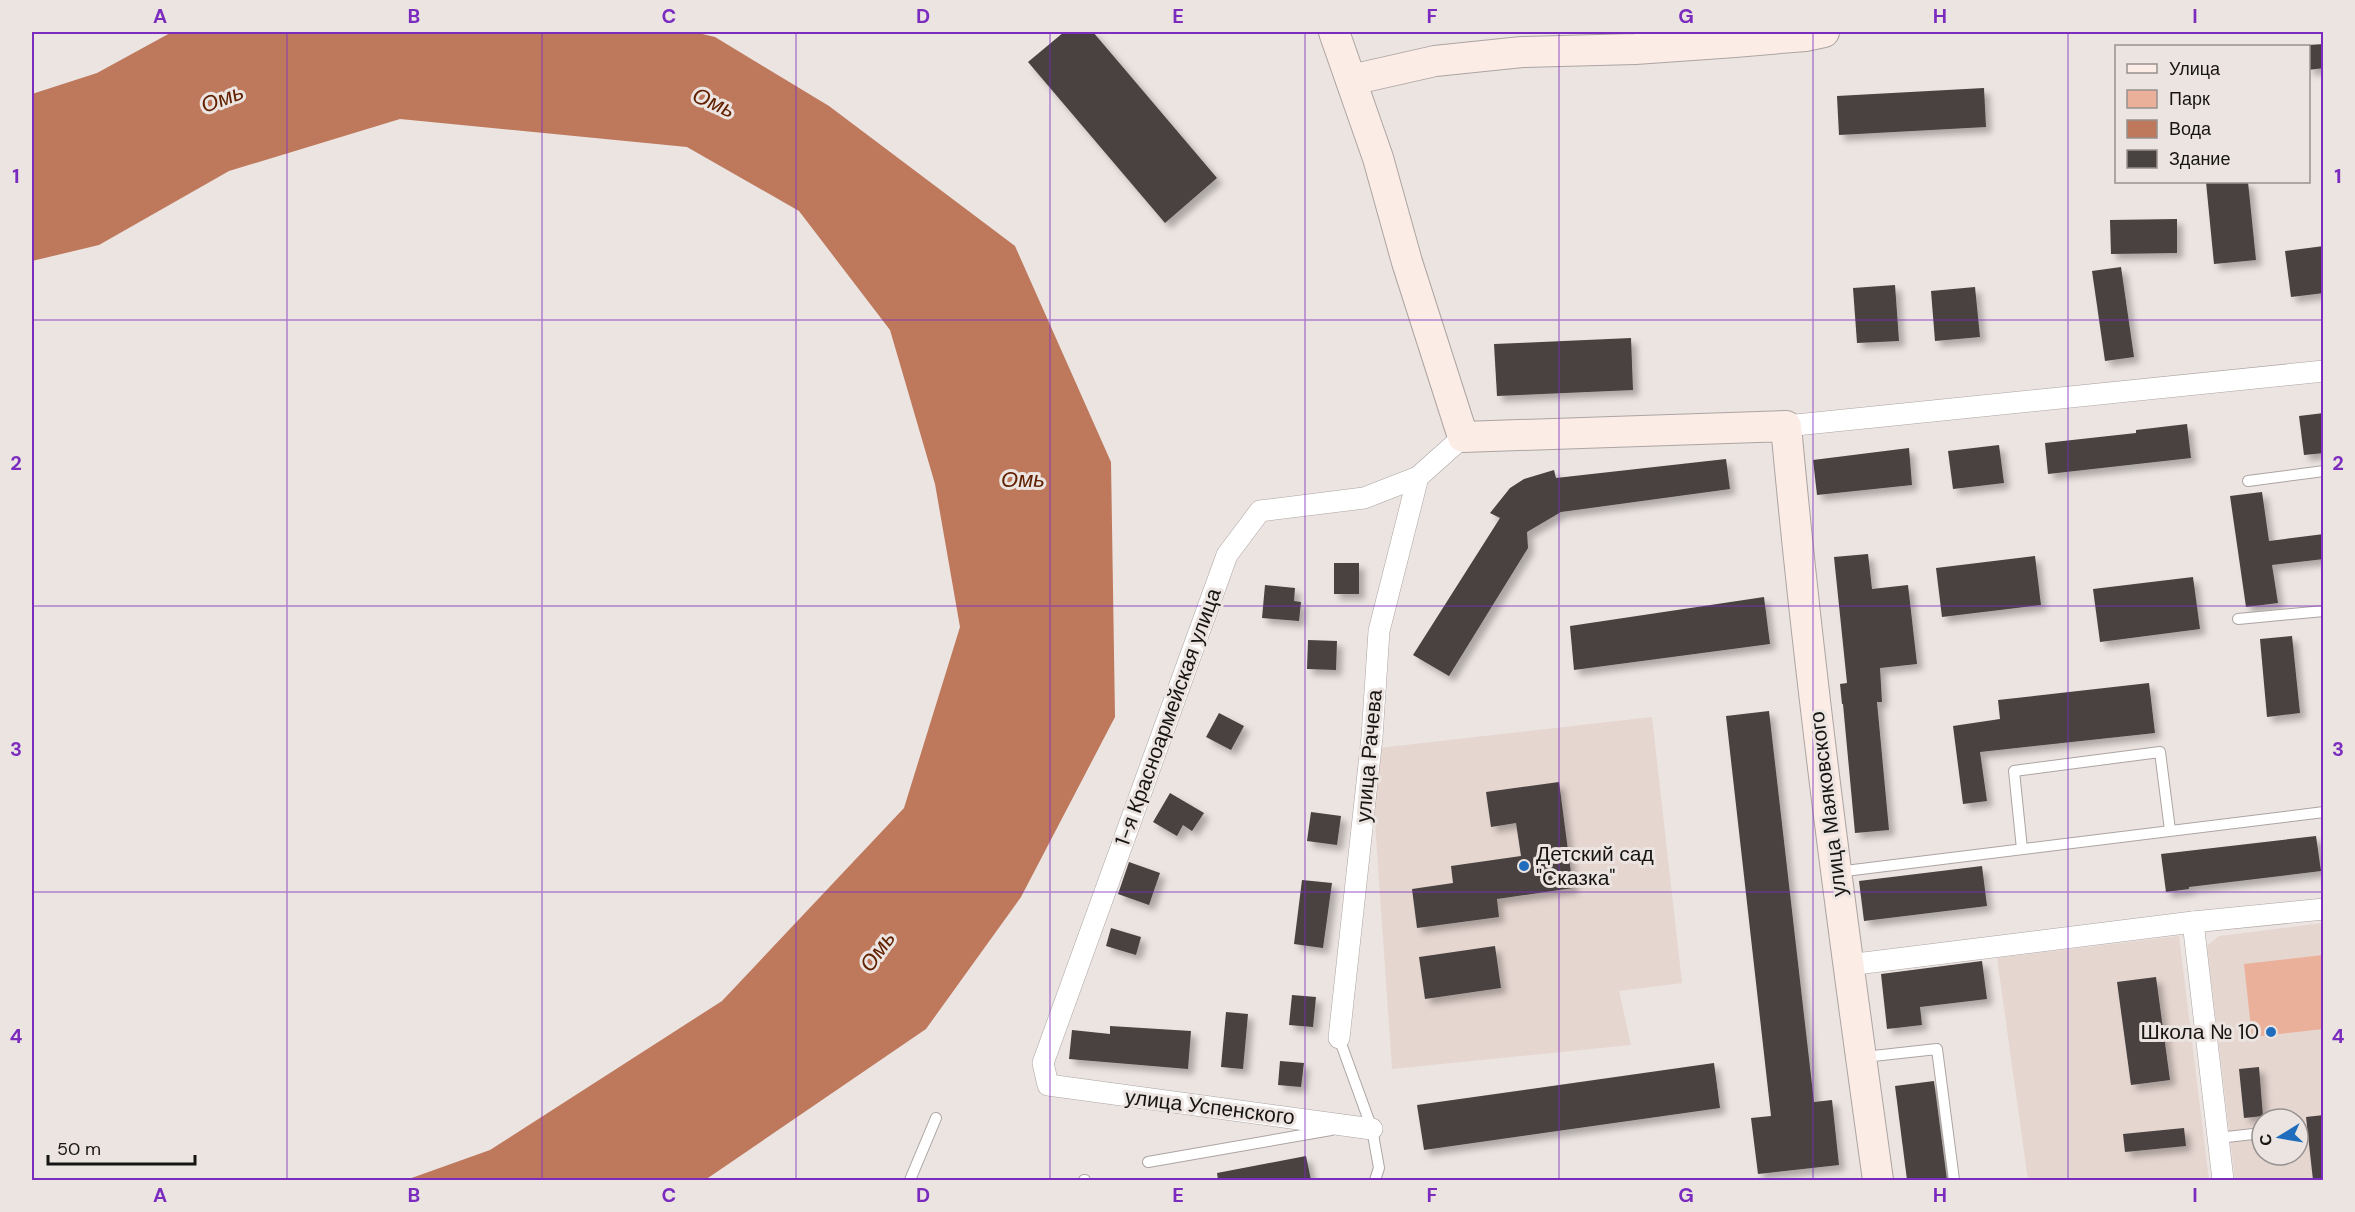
<svg xmlns="http://www.w3.org/2000/svg" width="2355" height="1212" viewBox="0 0 2355 1212" font-family="'DM Sans',sans-serif">
	<style>
		.built { fill: #e6d6d0; fill-rule: evenodd }
		.green { fill: #ebb099 }
		.water { fill: #be785c }
		.building { fill: #484240; filter: url(#shadow) }
		.lines { fill: none; stroke-linecap: round; stroke-linejoin: round }
		.lane-casing { stroke: #aca4a2; stroke-width: 12 }
		.street-casing { stroke: #aca4a2; stroke-width: 22 }
		.secondary-casing { stroke: #aca4a2; stroke-width: 32 }
		.lane { stroke: #fff; stroke-width: 10 }
		.street { stroke: #fff; stroke-width: 21 }
		.secondary { stroke: #fbece6; stroke-width: 30 }
		.grid { fill: none; stroke: #7b2cbf; stroke-width: 1.5; stroke-opacity: 0.55 }
		.poi-dot { fill: #1f6dbc; stroke: #ebe4e1; stroke-width: 2 }
		.labels { text-anchor: middle; stroke-width: 6; stroke-linejoin: round; paint-order: stroke }
		.street-label { font-size: 21px; fill: #171514; stroke: #ebe4e1 }
		.poi-label { font-size: 21px; fill: #171514; stroke: #ebe4e1; text-anchor: start }
		.water-label { font-size: 22px; font-style: italic; fill: #612100; stroke: #ebe4e1 }
		.neatline { fill: none; stroke: #7b2cbf; stroke-width: 2 }
		.grid-label { font-size: 20px; text-anchor: middle; font-weight: bold; fill: #7b2cbf }
	</style>
	<defs>
		<filter id="shadow"><feDropShadow dx="5.5" dy="5.5" stdDeviation="3" flood-color="#0004"/></filter>
	</defs>
	<rect width="100%" height="100%" fill="#ebe4e1"/>
	<g class="built">
		<polygon points="1652,717 1682,983 1619,991 1631,1045 1392,1069 1370,749"/>
		<path d="M2323,923V1180H2235L2207,946L2219,936ZM2262,1119H2298V1155H2262Z"/>
		<polygon points="2179,936 2209,1180 2028,1180 1997,958"/>
	</g>
	<polygon class="green" points="2323,955 2323,1029 2252,1037 2244,964"/>
	<polygon class="water" points="172,32 694,32 715,37 829,106 1015,246 1111,462 1115,717 1021,897 926,1029 705,1180 406,1180 490,1150 722,1001 904,808 960,627 935,484 890,330 799,211 687,147 400,119 229,171 99,245 32,261 32,94 97,73"/>
	<g class="building">
		<polygon points="1064,32 1093,32 1217,178 1165,223 1028,62"/>
		<polygon points="2324,44 2324,68 2308,70 2308,45"/>
		<polygon points="1984,88 1986,127 1839,135 1837,96"/>
		<polygon points="2206,182 2248,182 2256,260 2214,264"/>
		<polygon points="2177,219 2177,253 2111,254 2110,220"/>
		<polygon points="2324,246 2324,293 2291,297 2285,251"/>
		<polygon points="2121,267 2134,357 2105,361 2092,271"/>
		<polygon points="1895,285 1899,341 1857,343 1853,288"/>
		<polygon points="1975,287 1980,337 1935,341 1931,291"/>
		<polygon points="1631,338 1633,390 1497,396 1494,344"/>
		<polygon points="2324,413 2324,453 2304,455 2299,416"/>
		<polygon points="2187,424 2191,458 2048,474 2045,443 2136,433 2136,430"/>
		<polygon points="1999,445 2004,483 1953,489 1948,451"/>
		<polygon points="1909,448 1912,485 1817,495 1813,460"/>
		<polygon points="1726,459 1730,489 1561,512 1527,532 1528,548 1449,676 1413,655 1500,518 1490,513 1510,488 1524,479 1554,470 1556,478"/>
		<polygon points="2262,492 2269,541 2324,534 2324,559 2272,565 2278,603 2246,607 2230,496"/>
		<polygon points="1868,554 1872,589 1908,585 1917,664 1880,668 1882,702 1877,702 1889,830 1855,833 1843,704 1842,704 1840,684 1847,683 1834,557"/>
		<polygon points="2035,556 2041,605 1942,617 1936,568"/>
		<rect x="1334" y="563" width="25" height="31"/>
		<polygon points="2193,577 2200,629 2100,642 2093,589"/>
		<polygon points="1265,585 1295,588 1294,601 1301,602 1299,621 1262,618"/>
		<polygon points="1764,597 1770,644 1574,670 1570,626"/>
		<polygon points="2292,636 2300,713 2267,717 2260,639"/>
		<polygon points="1308,640 1337,641 1336,670 1307,669"/>
		<polygon points="2149,683 2155,733 1980,752 1987,801 1963,804 1953,726 2000,719 1998,700"/>
		<polygon points="1769,711 1814,1102 1832,1100 1839,1165 1758,1174 1751,1118 1771,1116 1726,716"/>
		<polygon points="1219,713 1244,726 1231,750 1206,737"/>
		<polygon points="1559,782 1573,888 1497,899 1499,917 1417,928 1412,889 1453,883 1451,866 1521,856 1516,823 1491,827 1486,792"/>
		<polygon points="1170,793 1204,813 1192,831 1183,825 1177,836 1153,822"/>
		<polygon points="1311,812 1341,816 1337,845 1307,841"/>
		<polygon points="2316,836 2321,871 2189,887 2189,889 2166,892 2161,854"/>
		<polygon points="1129,862 1160,873 1149,905 1118,894"/>
		<polygon points="1982,866 1987,906 1864,921 1859,881"/>
		<polygon points="1302,880 1332,883 1323,948 1294,944"/>
		<polygon points="1111,928 1141,937 1136,955 1106,946"/>
		<polygon points="1495,946 1501,988 1425,999 1419,957"/>
		<polygon points="1982,961 1987,999 1920,1007 1922,1025 1887,1029 1881,974"/>
		<polygon points="2156,977 2170,1080 2131,1085 2117,982"/>
		<polygon points="1292,995 1316,997 1313,1027 1289,1025"/>
		<polygon points="1226,1012 1248,1014 1243,1069 1221,1067"/>
		<polygon points="1110,1026 1191,1031 1188,1069 1069,1059 1072,1030 1110,1034"/>
		<polygon points="1280,1061 1304,1063 1301,1087 1278,1085"/>
		<polygon points="1714,1063 1720,1108 1424,1150 1417,1105"/>
		<polygon points="2259,1067 2263,1116 2244,1118 2239,1069"/>
		<polygon points="1934,1081 1947,1180 1907,1180 1895,1086"/>
		<polygon points="2324,1115 2324,1179 2313,1180 2306,1117"/>
		<polygon points="2184,1128 2186,1146 2125,1152 2123,1134"/>
		<polygon points="1306,1156 1311,1180 1218,1180 1217,1173"/>
	</g>
	<g class="lines">
		<g class="lane-casing">
			<g id="lane">
				<polyline points="2248,481 2324,471"/>
				<polyline points="2238,619 2324,611"/>
				<polyline points="2022,849 2014,771 2160,752 2170,830"/>
				<polyline points="1837,872 2324,812"/>
				<polyline points="1339,1038 1372,1129 1379,1168 1375,1180"/>
				<polyline points="1864,1057 1937,1049 1954,1180"/>
				<polyline points="2218,1138 2262,1133"/>
				<polyline points="1148,1162 1331,1130"/>
				<polyline points="910,1180 936,1118"/>
				<polyline points="1084,1180 1085,1180"/>
			</g>
		</g>
		<g class="street-casing">
			<g id="street">
				<polyline points="1786,426 2324,371"/>
				<polyline points="2193,922 2223,1180"/>
				<polyline points="1848,965 2193,922 2324,909"/>
				<polyline points="1339,1038 1372,737 1379,631 1418,477"/>
				<polyline points="1372,1129 1048,1085 1043,1063 1227,555 1260,511 1364,498 1418,477 1463,437"/>
			</g>
		</g>
		<g class="secondary-casing">
			<g id="secondary">
				<path d="M1334,32L1378,158L1407,262L1463,437L1786,426C1809,678 1843,930 1878,1180"/>
				<polyline points="1351,80 1435,61 1522,52 1635,49 1735,42 1805,36 1824,32"/>
			</g>
		</g>
		<use href="#lane" class="lane"/>
		<use href="#street" class="street"/>
		<use href="#secondary" class="secondary"/>
	</g>
	<path class="grid" d="M287,32V1180M542,32V1180M796,32V1180M1050,32V1180M1305,32V1180M1559,32V1180M1813,32V1180M2068,32V1180M32,320H2324M32,606H2324M32,892H2324"/>
	<g class="poi-dot">
		<circle cx="1524" cy="866" r="6"/>
		<circle cx="2271" cy="1032" r="6"/>
	</g>
	<g class="labels">
		<g class="street-label">
			<text transform="translate(1168 717) rotate(-70)" y="7">1-я Красноармейская улица</text>
			<text transform="translate(1369 756) rotate(-85)" y="7">улица Рачева</text>
			<text transform="translate(1828 804) rotate(-97)" y="7">улица Маяковского</text>
			<text transform="translate(1210 1107) rotate(7)" y="7">улица Успенского</text>
		</g>
		<g class="poi-label">
			<text x="1536" y="861">Детский сад<tspan x="1536" dy="24">"Сказка"</tspan></text>
			<text x="2259" y="1039" text-anchor="end">Школа № 10</text>
		</g>
		<g class="water-label">
			<text transform="translate(222 98) rotate(-21)" y="8">Омь</text>
			<text transform="translate(714 102) rotate(24)" y="8">Омь</text>
			<text x="1023" y="487">Омь</text>
			<text transform="translate(877 951) rotate(-55)" y="8">Омь</text>
		</g>
	</g>
	<rect width="2355" height="1212" fill="none" stroke="#ebe4e1" stroke-width="66"/>
	<rect x="2115" y="45" width="195" height="138" fill="#ebe4e1" stroke="#96918f" stroke-width="1.5"/>
	<rect x="2127" y="64" width="30" height="9" fill="#fbece6" stroke="#96918f" stroke-width="1.5"/>
	<text x="2169" y="75" font-size="18" fill="#171514">Улица</text>
	<rect x="2127" y="90" width="30" height="18" fill="#ebb099" stroke="#96918f" stroke-width="1.5"/>
	<text x="2169" y="105" font-size="18" fill="#171514">Парк</text>
	<rect x="2127" y="120" width="30" height="18" fill="#be785c" stroke="#96918f" stroke-width="1.5"/>
	<text x="2169" y="135" font-size="18" fill="#171514">Вода</text>
	<rect x="2127" y="150" width="30" height="18" fill="#484240" stroke="#96918f" stroke-width="1.5"/>
	<text x="2169" y="165" font-size="18" fill="#171514">Здание</text>
	<g transform="translate(2280 1137) rotate(259)"><circle r="28" fill="#ebe4e1" stroke="#96918f" stroke-width="1.5"/>
	<path d="M0-4.5L10 22L0 15L-10 22Z" fill="#1f6dbc"/>
	<text y="-9" font-size="16" font-weight="bold" text-anchor="middle" fill="#171514">С</text>
	</g>
	<path d="M48 1155v9h147v-9" fill="none" stroke="#171514" stroke-width="3"/>
	<text x="57" y="1155" font-size="18" fill="#171514" stroke="#ebe4e1" stroke-width="4.5" paint-order="stroke">50 m</text>
	<rect x="33" y="33" width="2289" height="1146" class="neatline"/>
	<g class="grid-label">
		<text x="160" y="23">A</text>
		<text x="414" y="23">B</text>
		<text x="669" y="23">C</text>
		<text x="923" y="23">D</text>
		<text x="1178" y="23">E</text>
		<text x="1432" y="23">F</text>
		<text x="1686" y="23">G</text>
		<text x="1940" y="23">H</text>
		<text x="2195" y="23">I</text>
		<text x="16" y="183">1</text>
		<text x="2338" y="183">1</text>
		<text x="16" y="470">2</text>
		<text x="2338" y="470">2</text>
		<text x="16" y="756">3</text>
		<text x="2338" y="756">3</text>
		<text x="16" y="1043">4</text>
		<text x="2338" y="1043">4</text>
		<text x="160" y="1202">A</text>
		<text x="414" y="1202">B</text>
		<text x="669" y="1202">C</text>
		<text x="923" y="1202">D</text>
		<text x="1178" y="1202">E</text>
		<text x="1432" y="1202">F</text>
		<text x="1686" y="1202">G</text>
		<text x="1940" y="1202">H</text>
		<text x="2195" y="1202">I</text>
	</g>
</svg>
